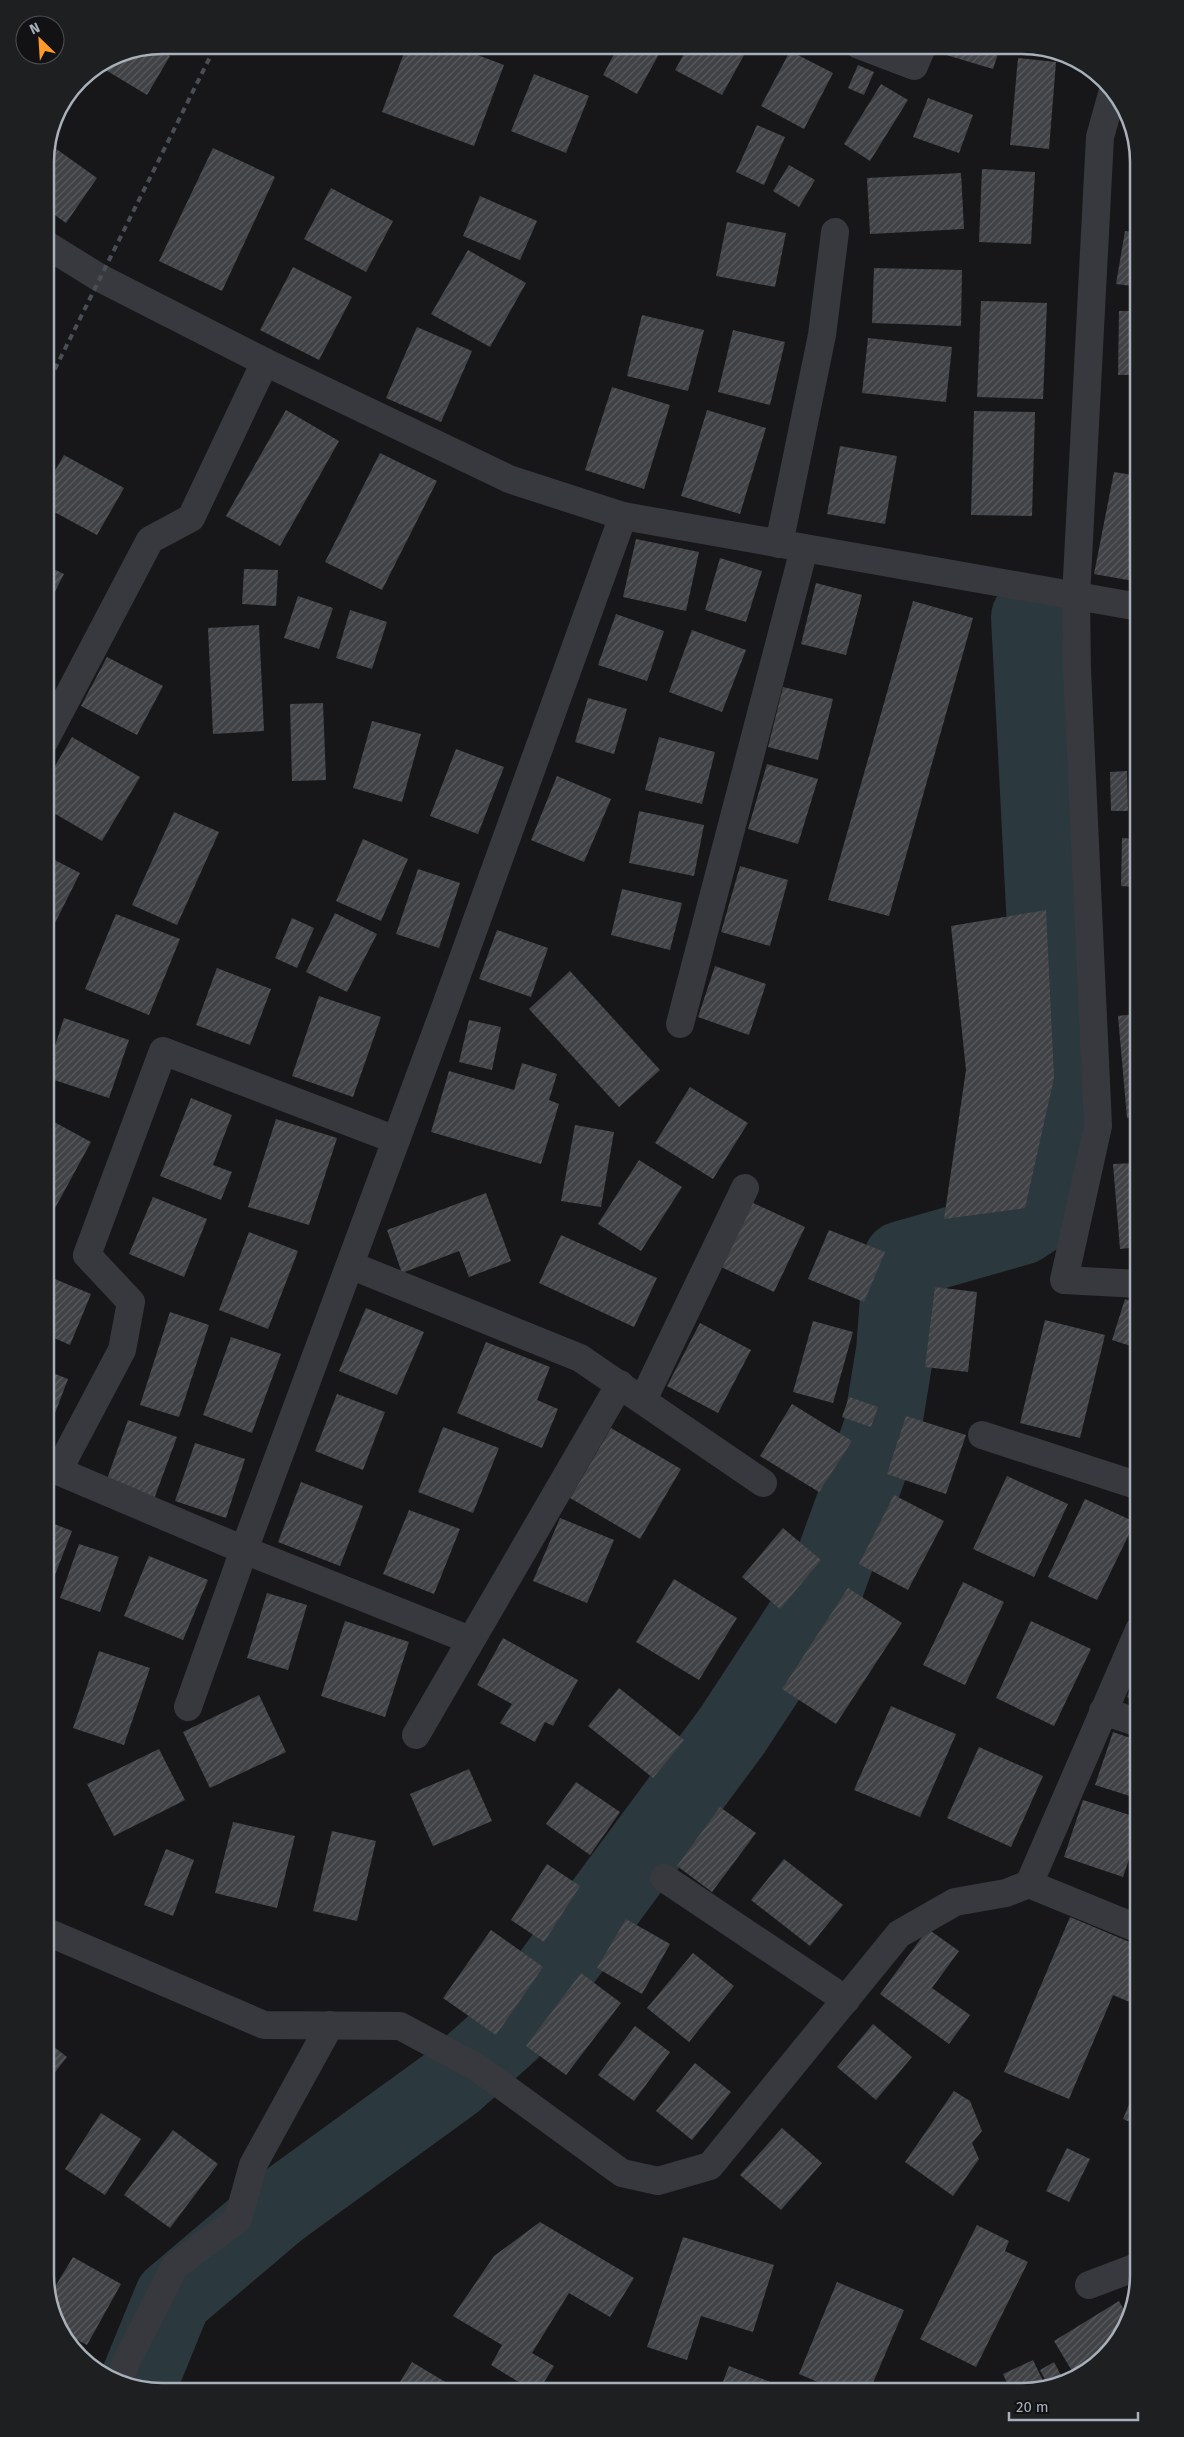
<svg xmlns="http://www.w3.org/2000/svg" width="1184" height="2437" viewBox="0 0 1184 2437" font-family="'Fira Sans',sans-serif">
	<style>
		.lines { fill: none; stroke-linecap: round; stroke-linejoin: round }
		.river { stroke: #2b393e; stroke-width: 78 }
		.building { fill: url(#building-hatch) }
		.minor { stroke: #37393e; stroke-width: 28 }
		.rail { stroke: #4a4e54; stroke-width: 4; stroke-dasharray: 6 5; stroke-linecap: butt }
		.rim { fill: none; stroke: #a8b0ba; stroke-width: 2.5 }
	</style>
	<defs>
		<pattern id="building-hatch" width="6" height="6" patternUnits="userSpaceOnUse" patternTransform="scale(1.25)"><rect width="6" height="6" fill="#414246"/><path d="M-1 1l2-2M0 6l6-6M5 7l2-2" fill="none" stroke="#5a5b5f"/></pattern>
	</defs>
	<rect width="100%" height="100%" fill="#171719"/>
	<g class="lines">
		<polyline class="river" points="137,2386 173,2298 278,2209 453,2082 509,2032 732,1731 823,1592 882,1430 895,1351 902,1260 1021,1226 1041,1213 1057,1141 1030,617"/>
	</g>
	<g class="building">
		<polygon points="407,45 451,45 504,65 474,146 382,112"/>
		<polygon points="619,45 664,45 637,94 603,75"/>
		<polygon points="689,45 749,46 722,95 675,70"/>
		<polygon points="946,45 1001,45 993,69 943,54"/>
		<polygon points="154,46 170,56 147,95 99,66 117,54"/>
		<polygon points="790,51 833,73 804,129 761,106"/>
		<polygon points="1018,58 1056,62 1049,149 1010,145"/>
		<polygon points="858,65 874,72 864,95 848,88"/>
		<polygon points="534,74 589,96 566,153 511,131"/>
		<polygon points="881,84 908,100 870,161 844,144"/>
		<polygon points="928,98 973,115 959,153 913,137"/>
		<polygon points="757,125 785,137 764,185 736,172"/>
		<polygon points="48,143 97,178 66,223 45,208 45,154"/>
		<polygon points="213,148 275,177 222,291 159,261"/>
		<polygon points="789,165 815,180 799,207 773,191"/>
		<polygon points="982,169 1035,172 1031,244 979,242"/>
		<polygon points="961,173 964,229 870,234 867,178"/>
		<polygon points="331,188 393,221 366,272 304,239"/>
		<polygon points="480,196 537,221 520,260 463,236"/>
		<polygon points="727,222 786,233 775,287 716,276"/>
		<polygon points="1125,231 1139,233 1139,287 1116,284"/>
		<polygon points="468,250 526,283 490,347 431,314"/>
		<polygon points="293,267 352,297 319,360 260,330"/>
		<polygon points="874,268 962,270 961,326 872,323"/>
		<polygon points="981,301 1047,303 1043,399 977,397"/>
		<polygon points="1119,311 1139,311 1139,375 1118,375"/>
		<polygon points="642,315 704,330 688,391 627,376"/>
		<polygon points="417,327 472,351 441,422 386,398"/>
		<polygon points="733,330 785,342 770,405 718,392"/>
		<polygon points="868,338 952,347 946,402 862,393"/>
		<polygon points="612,387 670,405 644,489 585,470"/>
		<polygon points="286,410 339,441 280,546 226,516"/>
		<polygon points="707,410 766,428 740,514 681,496"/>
		<polygon points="974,411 1035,412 1032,516 971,515"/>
		<polygon points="840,446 897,456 885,524 827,514"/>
		<polygon points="380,453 437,481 382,590 325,562"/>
		<polygon points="64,455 124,488 97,535 45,507 45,488"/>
		<polygon points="1114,472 1139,476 1139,582 1094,574"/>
		<polygon points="636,539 699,552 686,611 623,597"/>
		<polygon points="720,558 762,571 746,622 705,610"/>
		<polygon points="45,565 64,574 45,611"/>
		<polygon points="244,569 278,570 276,606 242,604"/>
		<polygon points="816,583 862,595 846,655 801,644"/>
		<polygon points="298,596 333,608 319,649 284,638"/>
		<polygon points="913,601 973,618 889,916 828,900"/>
		<polygon points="350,610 387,622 372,669 336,658"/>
		<polygon points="616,614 664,631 647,681 598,665"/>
		<polygon points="259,625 264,731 213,734 208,628"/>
		<polygon points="692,630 746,650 722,712 669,692"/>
		<polygon points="107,657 163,686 137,735 81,706"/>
		<polygon points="783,687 833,699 818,760 768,747"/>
		<polygon points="588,698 627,709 614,754 575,742"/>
		<polygon points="323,703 326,780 292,781 290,704"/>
		<polygon points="372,721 421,734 402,802 353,788"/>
		<polygon points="72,737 140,777 102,841 45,808 45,783"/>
		<polygon points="659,737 715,752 702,804 645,790"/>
		<polygon points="456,749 504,767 478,834 430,816"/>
		<polygon points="767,764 818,779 798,844 748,829"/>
		<polygon points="1127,771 1128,811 1111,811 1110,772"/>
		<polygon points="557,776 611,799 584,862 531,840"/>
		<polygon points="639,811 704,825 694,876 629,863"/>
		<polygon points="174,812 219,832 177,925 132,905"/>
		<polygon points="1122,838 1135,839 1133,887 1121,886"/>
		<polygon points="363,839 408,859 381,921 336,901"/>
		<polygon points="45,855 80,873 51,931 45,928"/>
		<polygon points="740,866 788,880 770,946 721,932"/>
		<polygon points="418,869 460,883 439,948 396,934"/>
		<polygon points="622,889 682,903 670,950 611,935"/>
		<polygon points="1046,910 1054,1078 1025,1208 944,1219 966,1070 951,926"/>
		<polygon points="335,913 377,934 347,992 306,972"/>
		<polygon points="116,914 180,939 149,1015 85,989"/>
		<polygon points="292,918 314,928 297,968 275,958"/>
		<polygon points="497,930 548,948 531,997 479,979"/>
		<polygon points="715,966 766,984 749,1035 698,1017"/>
		<polygon points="217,968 271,989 250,1045 196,1025"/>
		<polygon points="570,971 660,1070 619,1107 529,1009"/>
		<polygon points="319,996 381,1017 353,1097 292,1076"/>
		<polygon points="1134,1014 1139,1068 1139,1117 1127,1118 1118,1016"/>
		<polygon points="64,1018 129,1040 109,1098 45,1077"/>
		<polygon points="469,1020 501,1027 492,1070 459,1062"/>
		<polygon points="522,1063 557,1074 549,1100 559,1104 541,1164 431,1132 449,1071 514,1090"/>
		<polygon points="690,1087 748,1123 713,1179 655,1143"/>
		<polygon points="191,1098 232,1115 213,1165 232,1172 221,1200 160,1176"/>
		<polygon points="45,1117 91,1142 54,1210 45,1205"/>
		<polygon points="276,1119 337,1138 309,1225 248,1207"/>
		<polygon points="575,1125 614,1132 601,1207 561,1201"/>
		<polygon points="639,1160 682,1187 641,1251 598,1224"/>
		<polygon points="1136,1163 1139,1200 1139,1247 1120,1249 1113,1164"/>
		<polygon points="486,1193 511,1261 469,1277 459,1251 402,1273 387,1230"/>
		<polygon points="153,1197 207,1219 184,1277 129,1254"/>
		<polygon points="751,1202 805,1227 774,1292 721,1267"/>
		<polygon points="829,1230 885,1252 864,1302 808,1279"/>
		<polygon points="249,1232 298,1251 268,1329 219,1310"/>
		<polygon points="561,1235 657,1278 634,1327 539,1283"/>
		<polygon points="45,1275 91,1294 70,1345 45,1334"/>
		<polygon points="935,1287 977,1292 968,1372 925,1367"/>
		<polygon points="1125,1299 1139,1304 1139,1332 1134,1347 1112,1340"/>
		<polygon points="366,1308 424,1332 397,1395 339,1371"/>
		<polygon points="170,1312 209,1325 179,1417 140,1405"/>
		<polygon points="1045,1320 1105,1335 1080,1438 1020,1423"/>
		<polygon points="813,1321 853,1332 833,1403 793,1392"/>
		<polygon points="700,1323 751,1350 718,1413 667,1386"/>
		<polygon points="231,1337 281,1354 252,1433 203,1415"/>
		<polygon points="486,1342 550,1367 537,1400 558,1409 542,1448 457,1413"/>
		<polygon points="45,1370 68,1379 49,1429 45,1428"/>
		<polygon points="337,1394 385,1412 363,1470 315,1451"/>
		<polygon points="849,1397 878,1407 871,1427 842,1417"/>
		<polygon points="792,1404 852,1441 819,1492 760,1456"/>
		<polygon points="906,1416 966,1435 946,1494 887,1474"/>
		<polygon points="128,1420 177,1437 154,1499 106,1482"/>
		<polygon points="443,1427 499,1448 473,1513 418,1492"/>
		<polygon points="611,1428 681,1469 640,1539 570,1498"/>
		<polygon points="195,1443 245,1459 226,1518 175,1501"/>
		<polygon points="1007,1476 1068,1504 1034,1577 973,1549"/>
		<polygon points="301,1482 363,1506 340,1566 278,1542"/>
		<polygon points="894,1495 944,1521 908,1590 859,1564"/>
		<polygon points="1085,1499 1135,1522 1097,1600 1048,1577"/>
		<polygon points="409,1510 460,1529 434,1594 383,1574"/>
		<polygon points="560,1518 614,1540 587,1603 533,1581"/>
		<polygon points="47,1521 72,1531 51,1585 45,1583"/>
		<polygon points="783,1528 821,1560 780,1609 742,1577"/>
		<polygon points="79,1544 119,1557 100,1612 60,1598"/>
		<polygon points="149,1556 208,1580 183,1640 124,1616"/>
		<polygon points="674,1579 737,1618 699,1680 636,1642"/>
		<polygon points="963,1582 1004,1602 965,1685 923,1665"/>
		<polygon points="848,1588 902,1623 836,1724 782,1689"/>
		<polygon points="267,1593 307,1605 288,1670 247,1658"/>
		<polygon points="345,1621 409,1642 385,1717 321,1696"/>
		<polygon points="1031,1621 1091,1649 1054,1726 996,1698"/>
		<polygon points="503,1638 578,1680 553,1726 545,1722 535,1742 500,1723 512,1704 477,1685"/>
		<polygon points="99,1651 150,1668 124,1745 73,1728"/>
		<polygon points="1139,1669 1139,1702 1127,1697"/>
		<polygon points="619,1688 684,1740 653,1778 588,1726"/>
		<polygon points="259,1695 286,1752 210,1788 183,1732"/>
		<polygon points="891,1706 956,1734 920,1817 854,1790"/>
		<polygon points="1113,1732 1139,1741 1139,1799 1095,1785"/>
		<polygon points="979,1747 1043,1776 1011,1847 947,1818"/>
		<polygon points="159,1749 185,1800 114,1836 87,1784"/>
		<polygon points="469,1769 492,1821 433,1846 410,1794"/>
		<polygon points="576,1782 620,1812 590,1855 546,1824"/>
		<polygon points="1083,1800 1139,1818 1139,1830 1123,1877 1064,1857"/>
		<polygon points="720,1807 756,1833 712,1892 677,1866"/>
		<polygon points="233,1822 295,1836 277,1908 215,1893"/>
		<polygon points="332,1831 376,1841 357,1921 313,1911"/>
		<polygon points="166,1849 194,1860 173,1916 144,1905"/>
		<polygon points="784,1859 843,1905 810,1946 751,1900"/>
		<polygon points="547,1864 580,1886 544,1942 511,1920"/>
		<polygon points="1139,1875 1139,1895 1132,1892"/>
		<polygon points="1070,1917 1139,1946 1139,2006 1113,1995 1069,2099 1004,2072"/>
		<polygon points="626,1919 670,1944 642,1994 597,1968"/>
		<polygon points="928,1929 959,1951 932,1988 970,2015 949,2044 880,1994"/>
		<polygon points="491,1930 543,1967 496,2035 443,1998"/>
		<polygon points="693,1953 734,1986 689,2042 647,2008"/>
		<polygon points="581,1973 621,2003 566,2075 526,2046"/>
		<polygon points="873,2024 912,2057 876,2100 837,2067"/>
		<polygon points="635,2026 670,2052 634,2101 598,2075"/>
		<polygon points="45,2040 67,2057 45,2085"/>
		<polygon points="695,2063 731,2092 692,2140 656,2111"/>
		<polygon points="1139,2080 1139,2126 1123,2119"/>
		<polygon points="954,2091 970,2101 982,2131 972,2143 979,2159 953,2196 905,2162"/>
		<polygon points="101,2113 141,2139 105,2195 65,2169"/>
		<polygon points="782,2128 822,2163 781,2210 740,2175"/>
		<polygon points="173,2130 218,2164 170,2228 124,2195"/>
		<polygon points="1067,2148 1090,2159 1069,2202 1046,2191"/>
		<polygon points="540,2222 634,2278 610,2317 569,2293 532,2353 554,2366 538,2392 535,2392 491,2365 502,2345 453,2316 494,2256"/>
		<polygon points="977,2225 1009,2241 1005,2251 1028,2262 976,2367 920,2339"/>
		<polygon points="683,2237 774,2265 753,2332 701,2316 687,2360 647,2347"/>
		<polygon points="73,2257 121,2284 87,2345 64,2333 54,2320 49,2297"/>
		<polygon points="837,2282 904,2310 869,2392 841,2392 799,2374"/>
		<polygon points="1119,2301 1127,2315 1119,2341 1075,2376 1054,2341"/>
		<polygon points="1033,2360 1046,2387 1011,2392 1003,2374"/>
		<polygon points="412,2362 462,2392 394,2392"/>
		<polygon points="1054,2362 1065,2383 1049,2387 1040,2370"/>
		<polygon points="729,2366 786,2388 785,2392 719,2392"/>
		<polygon points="973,2385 981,2392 966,2392"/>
	</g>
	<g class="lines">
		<g class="minor">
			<polyline points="859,45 914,66 923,45"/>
			<polyline points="1112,94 1100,137 1076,597 1077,670 1098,1126 1064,1280 1139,1284"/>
			<polyline points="45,244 100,278 265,362 509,479 623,516 1139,607"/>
			<polyline points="779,544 822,335 835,232"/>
			<polyline points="45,740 150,540 191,518 265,362"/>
			<polyline points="680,1024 804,549"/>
			<polyline points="396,1140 163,1051 87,1255 131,1302 122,1350 58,1471 244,1550 470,1640"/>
			<polyline points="350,1265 580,1358 763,1483"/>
			<polyline points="643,1400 745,1188"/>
			<polyline points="982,1435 1139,1486"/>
			<polyline points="188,1707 244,1550 445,1008 623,516"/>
			<polyline points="1103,1711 1139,1723"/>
			<polyline points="416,1735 620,1384"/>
			<polyline points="664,1878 846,2000"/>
			<polyline points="1029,1884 1139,1630"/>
			<polyline points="45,1931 264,2025 400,2026 478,2068 622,2173 658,2181 710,2166 899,1934 955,1902 1006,1893 1029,1884 1139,1929"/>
			<polyline points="1089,2285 1139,2266"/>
			<polyline points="120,2380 126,2362 175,2266 238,2219 253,2165 330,2025"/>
		</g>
		<polyline class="rail" points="45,389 216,45"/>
	</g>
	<path d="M0 0H1184V2437H0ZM162 54H1022A108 108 0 0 1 1130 162V2275A108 108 0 0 1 1022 2383H162A108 108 0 0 1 54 2275V162A108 108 0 0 1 162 54Z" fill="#1e1f21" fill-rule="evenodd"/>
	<path class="rim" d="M162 54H1022A108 108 0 0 1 1130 162V2275A108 108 0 0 1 1022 2383H162A108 108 0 0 1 54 2275V162A108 108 0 0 1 162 54Z"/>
	<g transform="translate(40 40) rotate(335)"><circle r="24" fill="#121214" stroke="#4e5156"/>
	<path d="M0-4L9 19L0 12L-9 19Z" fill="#ff9a29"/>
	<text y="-8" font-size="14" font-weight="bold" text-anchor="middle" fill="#a8b0ba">N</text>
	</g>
	<path d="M1009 2412v8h129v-8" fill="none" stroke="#a8b0ba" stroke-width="2.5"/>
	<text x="1016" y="2412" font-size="15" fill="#a8b0ba" stroke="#121214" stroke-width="4" paint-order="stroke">20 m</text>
</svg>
